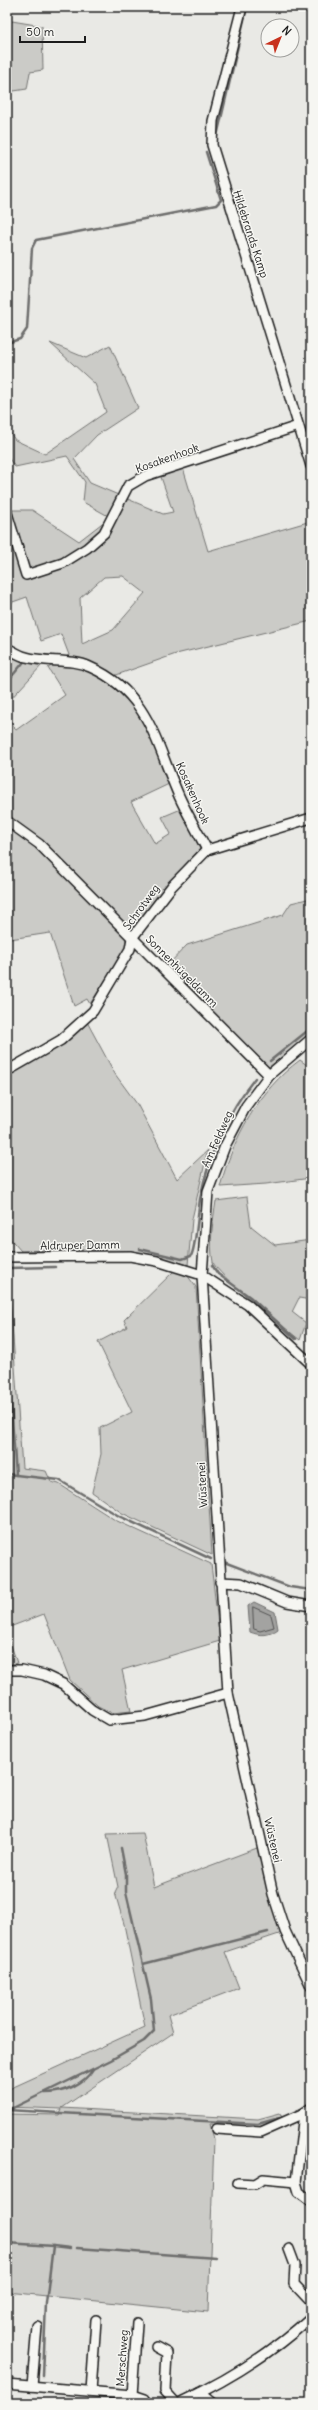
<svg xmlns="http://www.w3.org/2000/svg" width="318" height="2410" viewBox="0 0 318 2410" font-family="Delius,sans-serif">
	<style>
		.green { fill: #cbcbc7; stroke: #747472; fill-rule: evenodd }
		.water { fill: #a3a3a1; stroke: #6d6d6c }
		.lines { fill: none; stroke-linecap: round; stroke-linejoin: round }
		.shore { stroke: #525251; stroke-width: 1 }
		.stream { stroke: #6d6d6c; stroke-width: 2.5 }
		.minor-casing { stroke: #1c1c1c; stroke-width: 12 }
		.minor { stroke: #f6f6f2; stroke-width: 9 }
		.labels { text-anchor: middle; stroke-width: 3; stroke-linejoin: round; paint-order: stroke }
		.street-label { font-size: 11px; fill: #1c1c1c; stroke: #f6f6f2 }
	</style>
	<rect width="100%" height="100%" fill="#e9e9e5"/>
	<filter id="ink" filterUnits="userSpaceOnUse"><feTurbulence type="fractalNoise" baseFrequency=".025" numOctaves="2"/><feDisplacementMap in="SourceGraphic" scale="8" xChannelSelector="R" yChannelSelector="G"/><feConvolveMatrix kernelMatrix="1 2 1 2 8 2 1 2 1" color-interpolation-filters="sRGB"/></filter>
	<g filter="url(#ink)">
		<g class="green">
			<polygon points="12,21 42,26 43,70 30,72 27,89 7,92 7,29"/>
			<path d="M50,343L86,358L110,345L138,408L97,435L74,459L90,483L163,514L173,512L161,477L183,468L208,551L311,521V621L176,654L105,679L136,709L151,733L169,784L131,802L155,844L171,834L162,817L181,809L200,849L168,883L132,930L45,844L7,816V715L16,730L65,695L48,668L69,655L61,634L41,641L27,597L7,604V510H32L79,541L110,517L83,502L85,482L67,456L15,467L7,456V428L15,440L45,454L106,412L95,384ZM95,544L52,572L42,567V566ZM123,576L145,593L113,630L82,644L80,598L104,577Z"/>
			<polygon points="7,654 20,661 42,665 7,703"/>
			<polygon points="8,827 39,850 126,939 125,950 90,1004 87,999 74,1006 50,933 10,939 7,948"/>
			<polygon points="311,898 311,1034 269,1067 166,967 187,945 283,915 291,903"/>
			<path d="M86,1020L115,1074L137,1104L177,1179L208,1150L192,1219L188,1265C133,1248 77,1249 21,1251L7,1235V1076L59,1047Z"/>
			<path d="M300,1060L311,1068V1178L266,1184L220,1187C233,1138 259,1090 300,1060Z"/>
			<path d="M247,1197L251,1226L275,1245L311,1240V1300L299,1298L292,1312L306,1323L300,1340C286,1329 216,1274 213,1262C209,1242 213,1221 216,1201Z"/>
			<polygon points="8,1264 22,1468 46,1471 51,1482 59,1484 115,1520 211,1564 220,1641 122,1670 131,1711 112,1713 98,1706 70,1680 44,1614 7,1628"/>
			<polygon points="174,1271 187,1275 196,1287 212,1555 122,1513 92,1492 101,1454 100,1428 132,1412 98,1342 127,1327 124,1320"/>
			<polygon points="7,1633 17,1663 7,1665"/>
			<polygon points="143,1833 154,1887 257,1848 282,1933 225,1952 239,1988 168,2015 173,2033 62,2108 258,2119 280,2113 282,2118 260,2127 210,2124 214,2139 208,2312 7,2292 7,2114 59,2115 62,2109 7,2107 7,2090 145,2027 124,1924 115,1893 118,1887 107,1834"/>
		</g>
		<path class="water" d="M254,1602L275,1612L278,1629C269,1636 260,1636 250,1632L248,1606Z"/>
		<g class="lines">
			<polygon class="shore" points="253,1607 271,1615 274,1627 260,1631 254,1629"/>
			<g class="stream">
				<polyline points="217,136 247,7"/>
				<polyline points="7,343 20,339 27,329 32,248 36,240 216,205 221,200 206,152"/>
				<polyline points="7,682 23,663"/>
				<polyline points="270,1061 311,1028"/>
				<path d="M140,1249L182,1259L191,1256C196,1247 198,1212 200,1199C209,1154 227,1113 255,1078"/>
				<polyline points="212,1265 218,1274 250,1297 296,1339"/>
				<polyline points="7,1268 55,1267"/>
				<polyline points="7,1347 16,1475 7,1474"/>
				<polyline points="16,1475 59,1480 119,1516 211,1559"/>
				<polyline points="224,1562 290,1587 311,1590"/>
				<polyline points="143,1964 268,1932"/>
				<path d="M45,2093C62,2093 84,2085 93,2069"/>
				<polyline points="11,2109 111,2060 144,2041 154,2031 151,1999 126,1892 126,1874 121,1848"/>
				<polyline points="7,2110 258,2124 279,2118"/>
				<polyline points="7,2243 53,2246 46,2303 43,2376"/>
				<polyline points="53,2246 70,2248"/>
				<polyline points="77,2248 216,2258"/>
				<polyline points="42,2400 43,2403"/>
			</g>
			<g class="minor-casing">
				<g id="minor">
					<polyline points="242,7 213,121 212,145 311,466"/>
					<polyline points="7,513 26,575 63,563 87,548 104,533 128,486 145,476 298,426"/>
					<path d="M7,648C13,651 20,656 26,657C47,663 71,658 90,667C149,693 156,744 179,796C187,814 198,832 207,850"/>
					<polyline points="7,821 39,844 269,1075"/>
					<polyline points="311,1039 269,1075 246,1106 225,1146 208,1191 202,1275 228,1693 273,1894 285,1931 311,1986"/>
					<polyline points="7,1071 61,1040 93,1011 130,949 132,938 172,886 207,850 311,818"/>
					<polyline points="7,1257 130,1256 157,1261 202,1275 248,1305 311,1364"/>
					<polyline points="220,1582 241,1583 287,1602 311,1606"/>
					<polyline points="7,1670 22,1670 44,1675 63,1684 92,1710 109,1720 145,1716 228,1693"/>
					<polyline points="311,2108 304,2113 296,2182 299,2192 311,2201"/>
					<polyline points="217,2129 261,2132 304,2113"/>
					<polyline points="238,2183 255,2184 263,2179 296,2182"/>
					<polyline points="289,2249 295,2265 294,2284 311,2302"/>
					<polyline points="156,2347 167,2353 165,2391 176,2403"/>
					<polyline points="7,2384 132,2395 144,2399 146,2403"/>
					<polyline points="32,2386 37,2326"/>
					<polyline points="91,2391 96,2320"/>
					<polyline points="200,2393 212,2403"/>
					<polyline points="132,2395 137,2323"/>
					<path d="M179,2403C227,2381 272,2353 311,2317"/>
				</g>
			</g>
			<use href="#minor" class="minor"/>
		</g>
	</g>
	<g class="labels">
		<g class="street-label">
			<text transform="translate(251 234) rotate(72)" y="4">Hildebrands Kamp</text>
			<text transform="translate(167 458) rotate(-20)" y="4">Kosakenhook</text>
			<text transform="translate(193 793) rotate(66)" y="4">Kosakenhook</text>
			<text transform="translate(141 907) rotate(-54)" y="4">Schrotweg</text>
			<text transform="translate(182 971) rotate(45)" y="4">Sonnenhügeldamm</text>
			<text transform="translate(217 1139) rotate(-66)" y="4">Am Feldweg</text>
			<text transform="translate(80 1245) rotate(-1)" y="4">Aldruper Damm</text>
			<text transform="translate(202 1485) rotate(-93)" y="4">Wüstenei</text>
			<text transform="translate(273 1840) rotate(77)" y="4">Wüstenei</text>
			<text transform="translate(122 2358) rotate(-86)" y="4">Merschweg</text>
		</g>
	</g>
	<rect width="318" height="2410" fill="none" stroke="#f6f6f2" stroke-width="24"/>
	<rect x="12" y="12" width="294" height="2386" fill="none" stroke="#1c1c1c" stroke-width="1.5" filter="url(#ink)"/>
	<g transform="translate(280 38) rotate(43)"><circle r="19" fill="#f6f6f2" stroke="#9f9f9c"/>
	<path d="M0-3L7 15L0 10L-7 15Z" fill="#c8321e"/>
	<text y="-6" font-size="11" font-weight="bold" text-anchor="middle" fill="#1c1c1c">N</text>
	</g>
	<path d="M20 36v6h65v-6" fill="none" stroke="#1c1c1c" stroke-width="2"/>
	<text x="26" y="36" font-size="12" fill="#1c1c1c" stroke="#f6f6f2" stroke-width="3" paint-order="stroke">50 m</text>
</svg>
